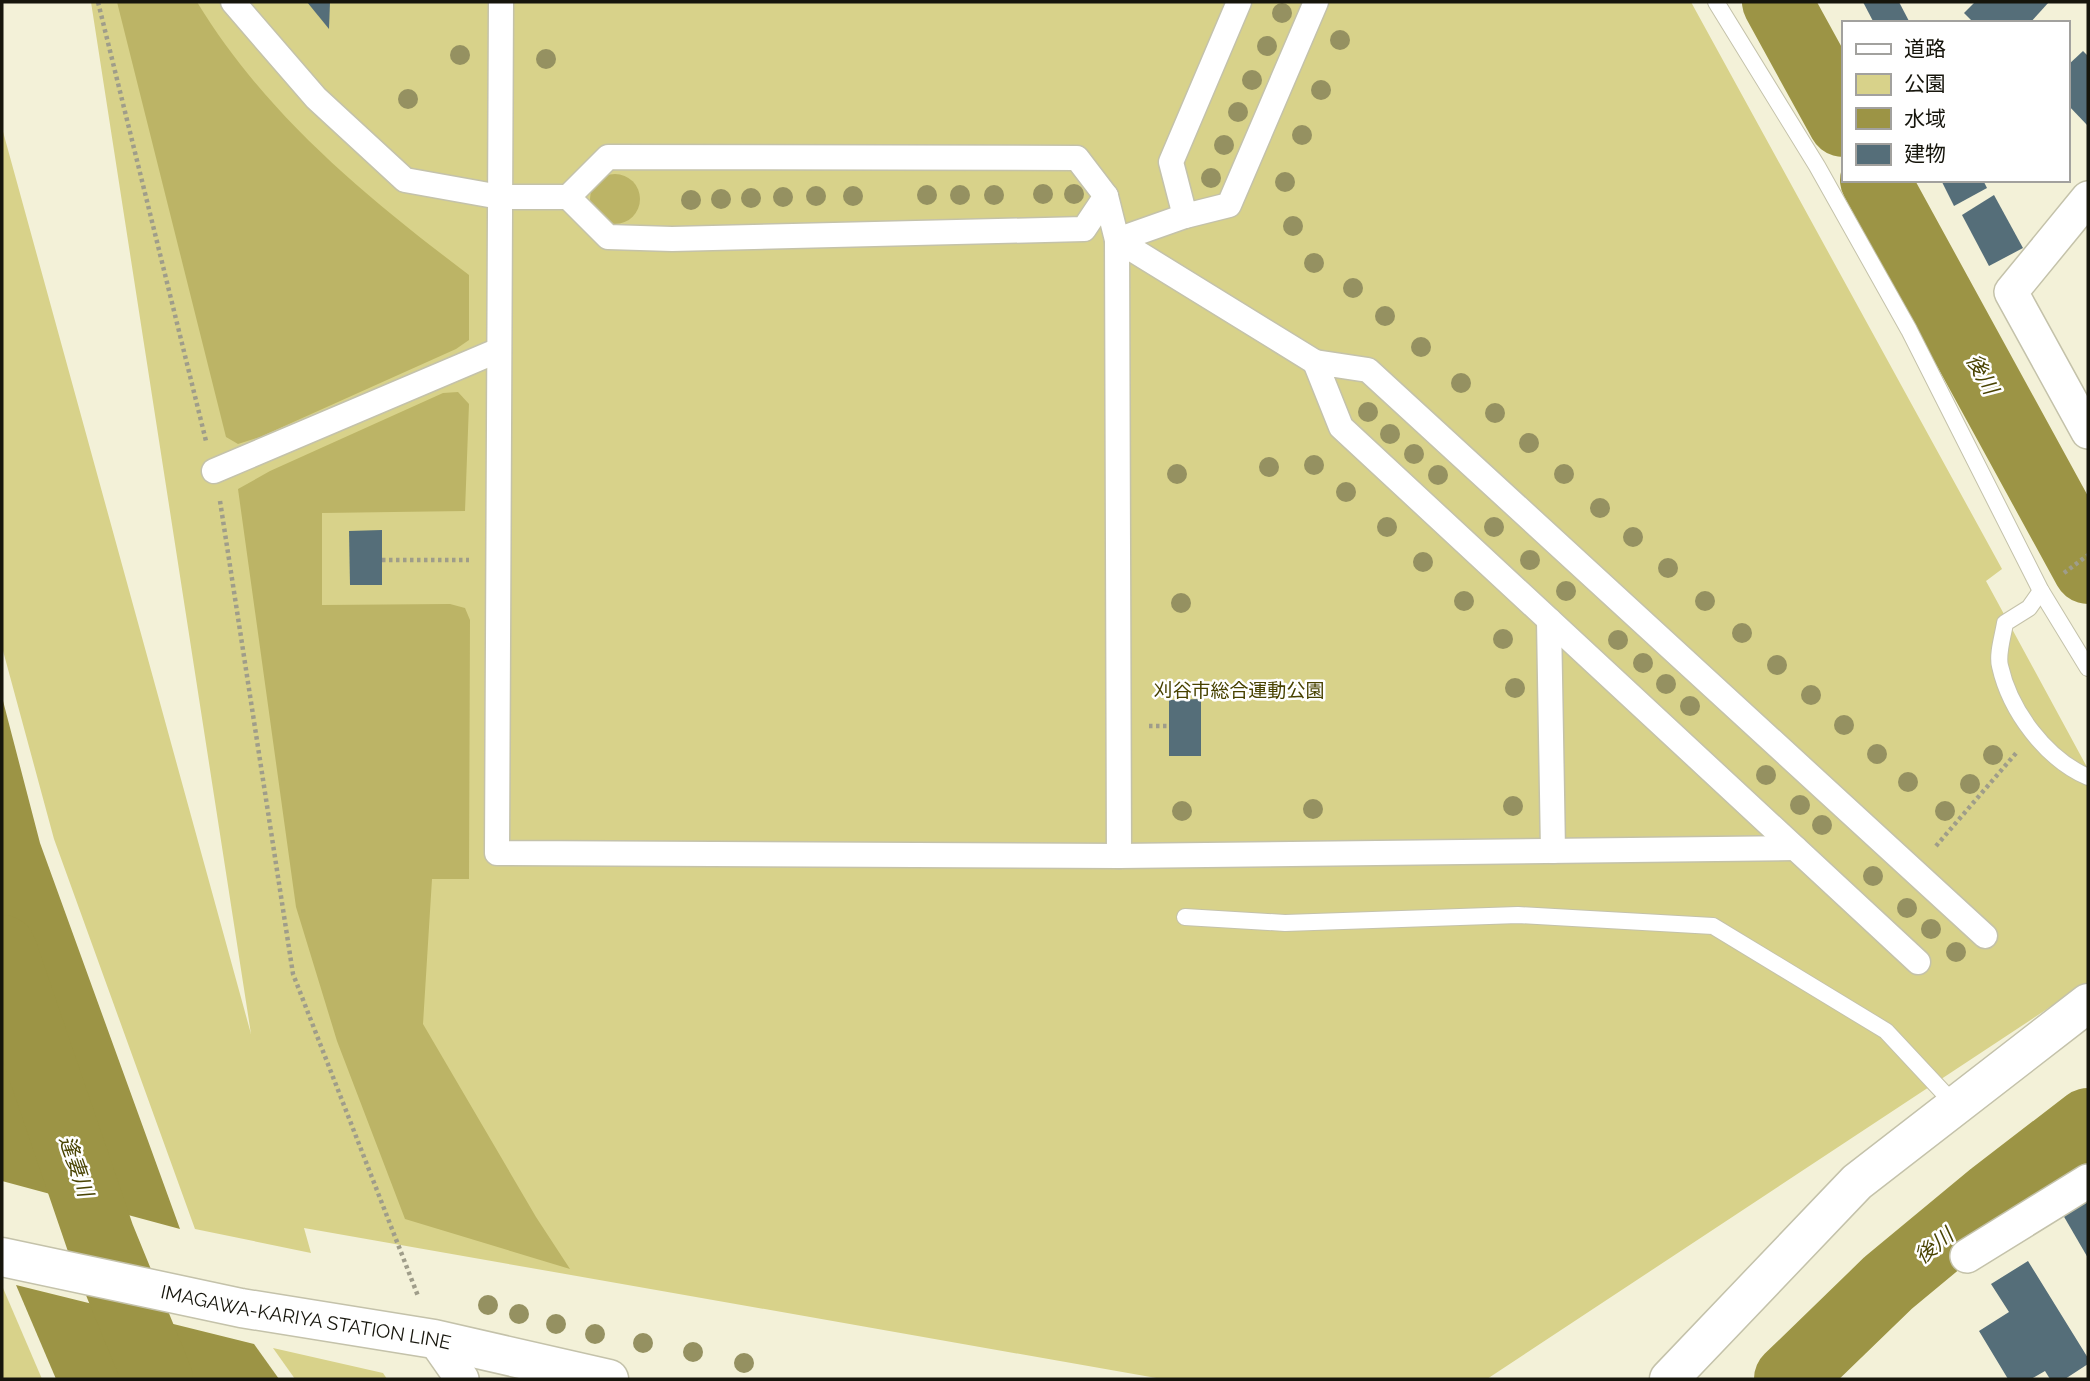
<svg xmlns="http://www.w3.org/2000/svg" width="2090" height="1381" viewBox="0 0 2090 1381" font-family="Raleway,'Noto Sans JP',sans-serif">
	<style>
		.green { fill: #d8d28a }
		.forest { fill: #bcb466 }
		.water { fill: #9c9445 }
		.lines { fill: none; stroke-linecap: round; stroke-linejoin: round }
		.river { stroke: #9c9445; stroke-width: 70 }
		.building { fill: #556e79 }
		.service-casing { stroke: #c4c2aa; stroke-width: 18 }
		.pedestrian-casing { stroke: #c4c2aa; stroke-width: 27 }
		.minor-casing { stroke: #c4c2aa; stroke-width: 36 }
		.tertiary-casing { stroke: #c4c2aa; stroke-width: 41 }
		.secondary-casing { stroke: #c4c2aa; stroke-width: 41 }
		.path { stroke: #9f9d8a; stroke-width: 4.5; stroke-dasharray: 3.5 3.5; stroke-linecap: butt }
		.service { stroke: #fff; stroke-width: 16 }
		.pedestrian { stroke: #fff; stroke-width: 24 }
		.minor { stroke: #fff; stroke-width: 33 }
		.tertiary { stroke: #fff; stroke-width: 38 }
		.secondary { stroke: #fff; stroke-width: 38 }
		.tree { fill: #959161 }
		.labels { text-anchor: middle; stroke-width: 5; stroke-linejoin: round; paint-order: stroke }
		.park-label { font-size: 19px; fill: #484200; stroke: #fff }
		.street-label { font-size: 19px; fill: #16150c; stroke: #fff }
		.water-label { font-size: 21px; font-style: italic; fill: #4a4403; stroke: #fff }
	</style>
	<rect width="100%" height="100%" fill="#f3f1d8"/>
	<g class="green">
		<polygon points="91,2 1691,2 2002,569 1986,581 2088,769 2088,982 1487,1379 1162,1379 304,1228 311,1253 195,1229 54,839 2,647 2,128 251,1034"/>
		<polygon points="2,1287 3,1288 42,1379 2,1379"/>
		<polygon points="273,1348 383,1373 387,1379 295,1379"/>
	</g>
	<g class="forest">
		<path d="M117,2H197C266,115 365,196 469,275V340L456,349L260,437L238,444L226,437Z"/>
		<circle cx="615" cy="199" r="25"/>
		<polygon points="458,392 469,404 465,511 322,513 322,605 450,604 465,608 470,620 469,879 432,879 423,1024 536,1217 570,1269 405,1219 337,1041 296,907 238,489 270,471 443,393"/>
	</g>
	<g class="water">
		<polygon points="2,697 40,843 180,1229 2,1181"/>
		<polygon points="16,1285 254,1344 279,1379 56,1379"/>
	</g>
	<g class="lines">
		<g class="river">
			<polyline points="1777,2 1843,122"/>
			<polyline points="1875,180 2088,569"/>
			<polyline points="2,950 100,1237 158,1379"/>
			<polyline points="1789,1379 1888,1283 1993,1196 2088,1123"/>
		</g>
	</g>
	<g class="building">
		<polygon points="307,2 330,2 329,29"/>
		<polygon points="1863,2 1899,2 1910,23 1874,23"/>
		<polygon points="1975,2 2049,2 2030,23 1974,23 1964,13"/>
		<polygon points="2083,51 2088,56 2088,126 2067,104 2067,66"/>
		<polygon points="1941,180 1983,180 1987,188 1954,206"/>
		<polygon points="1994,195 2023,248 1989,266 1962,215"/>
		<polygon points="382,530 382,585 350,585 349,531"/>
		<polygon points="1201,699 1201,756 1169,756 1169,700"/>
		<polygon points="2088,1198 2088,1258 2063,1215"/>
		<polygon points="2028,1261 2088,1358 2088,1364 2065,1379 2050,1379 2045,1371 2031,1379 2008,1379 1979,1331 2009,1312 1991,1284"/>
	</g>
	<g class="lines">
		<g class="service-casing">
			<g id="service">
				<polyline points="1716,2 1817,166 1909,330 2041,591 2088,668"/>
				<path d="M2041,591L2029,608L2005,623C2003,636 1997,654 2000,666C2010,711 2046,759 2088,777"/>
				<polyline points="1185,917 1285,923 1518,915 1713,926 1886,1031 1956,1106"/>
			</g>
		</g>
		<g class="pedestrian-casing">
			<g id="pedestrian">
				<polyline points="233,2 316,98 405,180 500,197 568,197"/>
				<polyline points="501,2 497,853 1119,856 1795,848"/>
				<polyline points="1239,2 1171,162 1185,216 1229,205 1316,2"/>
				<polygon points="608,157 1077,158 1106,196 1084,229 672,239 608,237 568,197"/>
				<polyline points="1106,196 1117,240 1119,856"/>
				<polyline points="1117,240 1315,362"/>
				<polyline points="1117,240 1185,216"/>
				<polyline points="214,471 499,350"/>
				<polyline points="1549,620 1553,851"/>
				<polyline points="1918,962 1341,427 1315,362 1368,370 1985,936"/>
			</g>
		</g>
		<g class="minor-casing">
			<g id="minor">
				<polyline points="2088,198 2011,292 2088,432"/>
				<polyline points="1967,1256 2088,1181"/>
				<polyline points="434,1339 462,1379"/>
			</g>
		</g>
		<g class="tertiary-casing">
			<polyline id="tertiary" points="1669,1379 1857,1182 2088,1003"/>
		</g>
		<g class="secondary-casing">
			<g id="secondary">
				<path id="s1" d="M2,1257L241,1308L434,1339L609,1379"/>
			</g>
		</g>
		<g class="path">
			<polyline points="98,2 206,441"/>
			<polyline points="220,501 293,974 418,1296"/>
			<polyline points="382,560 469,560"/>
			<polyline points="2064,573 2088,555"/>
			<polyline points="1149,726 1169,726"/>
			<polyline points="1936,846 2017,752"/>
		</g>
		<use href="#service" class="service"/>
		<use href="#pedestrian" class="pedestrian"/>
		<use href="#minor" class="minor"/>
		<use href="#tertiary" class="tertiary"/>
		<use href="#secondary" class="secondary"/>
	</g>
	<g class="tree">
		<circle cx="1282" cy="13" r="10"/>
		<circle cx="1340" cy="40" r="10"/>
		<circle cx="1267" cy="46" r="10"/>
		<circle cx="460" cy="55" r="10"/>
		<circle cx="546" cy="59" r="10"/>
		<circle cx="1252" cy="80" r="10"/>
		<circle cx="1321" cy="90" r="10"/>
		<circle cx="408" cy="99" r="10"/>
		<circle cx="1238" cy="112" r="10"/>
		<circle cx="1302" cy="135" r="10"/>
		<circle cx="1224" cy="145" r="10"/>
		<circle cx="1211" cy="178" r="10"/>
		<circle cx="1285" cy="182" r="10"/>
		<circle cx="1043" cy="194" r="10"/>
		<circle cx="1074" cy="194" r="10"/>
		<circle cx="927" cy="195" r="10"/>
		<circle cx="960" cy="195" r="10"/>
		<circle cx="994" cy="195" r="10"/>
		<circle cx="816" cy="196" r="10"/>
		<circle cx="853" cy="196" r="10"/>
		<circle cx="783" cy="197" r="10"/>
		<circle cx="751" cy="198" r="10"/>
		<circle cx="721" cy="199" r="10"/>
		<circle cx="691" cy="200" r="10"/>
		<circle cx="1293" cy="226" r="10"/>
		<circle cx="1314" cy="263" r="10"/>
		<circle cx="1353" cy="288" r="10"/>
		<circle cx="1385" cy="316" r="10"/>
		<circle cx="1421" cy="347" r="10"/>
		<circle cx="1461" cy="383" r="10"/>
		<circle cx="1368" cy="412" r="10"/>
		<circle cx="1495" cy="413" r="10"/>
		<circle cx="1390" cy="434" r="10"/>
		<circle cx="1529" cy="443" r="10"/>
		<circle cx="1414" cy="454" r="10"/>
		<circle cx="1314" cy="465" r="10"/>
		<circle cx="1269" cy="467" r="10"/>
		<circle cx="1177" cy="474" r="10"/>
		<circle cx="1564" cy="474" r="10"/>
		<circle cx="1438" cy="475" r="10"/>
		<circle cx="1346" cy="492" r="10"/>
		<circle cx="1600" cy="508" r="10"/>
		<circle cx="1387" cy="527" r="10"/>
		<circle cx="1494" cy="527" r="10"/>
		<circle cx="1633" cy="537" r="10"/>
		<circle cx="1530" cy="560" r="10"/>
		<circle cx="1423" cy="562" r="10"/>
		<circle cx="1668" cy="568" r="10"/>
		<circle cx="1566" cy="591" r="10"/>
		<circle cx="1464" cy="601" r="10"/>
		<circle cx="1705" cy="601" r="10"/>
		<circle cx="1181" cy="603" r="10"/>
		<circle cx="1742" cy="633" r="10"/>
		<circle cx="1503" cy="639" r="10"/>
		<circle cx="1618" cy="640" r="10"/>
		<circle cx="1643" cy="663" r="10"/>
		<circle cx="1777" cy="665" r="10"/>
		<circle cx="1666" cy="684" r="10"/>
		<circle cx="1515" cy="688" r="10"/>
		<circle cx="1811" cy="695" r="10"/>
		<circle cx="1690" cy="706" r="10"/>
		<circle cx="1844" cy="725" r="10"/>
		<circle cx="1877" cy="754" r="10"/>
		<circle cx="1993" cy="755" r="10"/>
		<circle cx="1766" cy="775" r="10"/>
		<circle cx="1908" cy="782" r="10"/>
		<circle cx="1970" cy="784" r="10"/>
		<circle cx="1800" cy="805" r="10"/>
		<circle cx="1513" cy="806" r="10"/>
		<circle cx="1313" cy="809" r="10"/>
		<circle cx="1182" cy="811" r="10"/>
		<circle cx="1945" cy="811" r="10"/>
		<circle cx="1822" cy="825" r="10"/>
		<circle cx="1873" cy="876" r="10"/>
		<circle cx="1907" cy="908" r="10"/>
		<circle cx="1931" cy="929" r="10"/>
		<circle cx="1956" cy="952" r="10"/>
		<circle cx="488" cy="1305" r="10"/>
		<circle cx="519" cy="1314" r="10"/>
		<circle cx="556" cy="1324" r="10"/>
		<circle cx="595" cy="1334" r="10"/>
		<circle cx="643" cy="1343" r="10"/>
		<circle cx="693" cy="1352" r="10"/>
		<circle cx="744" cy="1363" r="10"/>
	</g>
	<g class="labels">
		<g class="park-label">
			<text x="1239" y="697">刈谷市総合運動公園</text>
		</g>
		<g class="street-label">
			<text dy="7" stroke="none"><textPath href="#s1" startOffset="310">IMAGAWA-KARIYA STATION LINE</textPath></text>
		</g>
		<g class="water-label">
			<text transform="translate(1982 374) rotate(61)" y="7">後川</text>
			<text transform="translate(76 1166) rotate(71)" y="7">逢妻川</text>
			<text transform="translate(1934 1246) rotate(-39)" y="7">後川</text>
		</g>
	</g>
	<rect width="2090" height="1381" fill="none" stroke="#16150c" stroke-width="7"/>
	<rect x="1842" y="21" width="228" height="161" fill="#ffffff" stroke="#a2a19e" stroke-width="2"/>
	<rect x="1856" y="44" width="35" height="10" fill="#ffffff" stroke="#a2a19e" stroke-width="2"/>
	<text x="1904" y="56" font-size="21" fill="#16150c">道路</text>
	<rect x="1856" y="74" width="35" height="21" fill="#d8d28a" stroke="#a2a19e" stroke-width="2"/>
	<text x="1904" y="91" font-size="21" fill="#16150c">公園</text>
	<rect x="1856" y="108" width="35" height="21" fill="#9c9445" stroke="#a2a19e" stroke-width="2"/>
	<text x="1904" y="126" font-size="21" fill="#16150c">水域</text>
	<rect x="1856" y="144" width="35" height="21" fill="#556e79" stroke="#a2a19e" stroke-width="2"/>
	<text x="1904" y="161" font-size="21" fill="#16150c">建物</text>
</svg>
